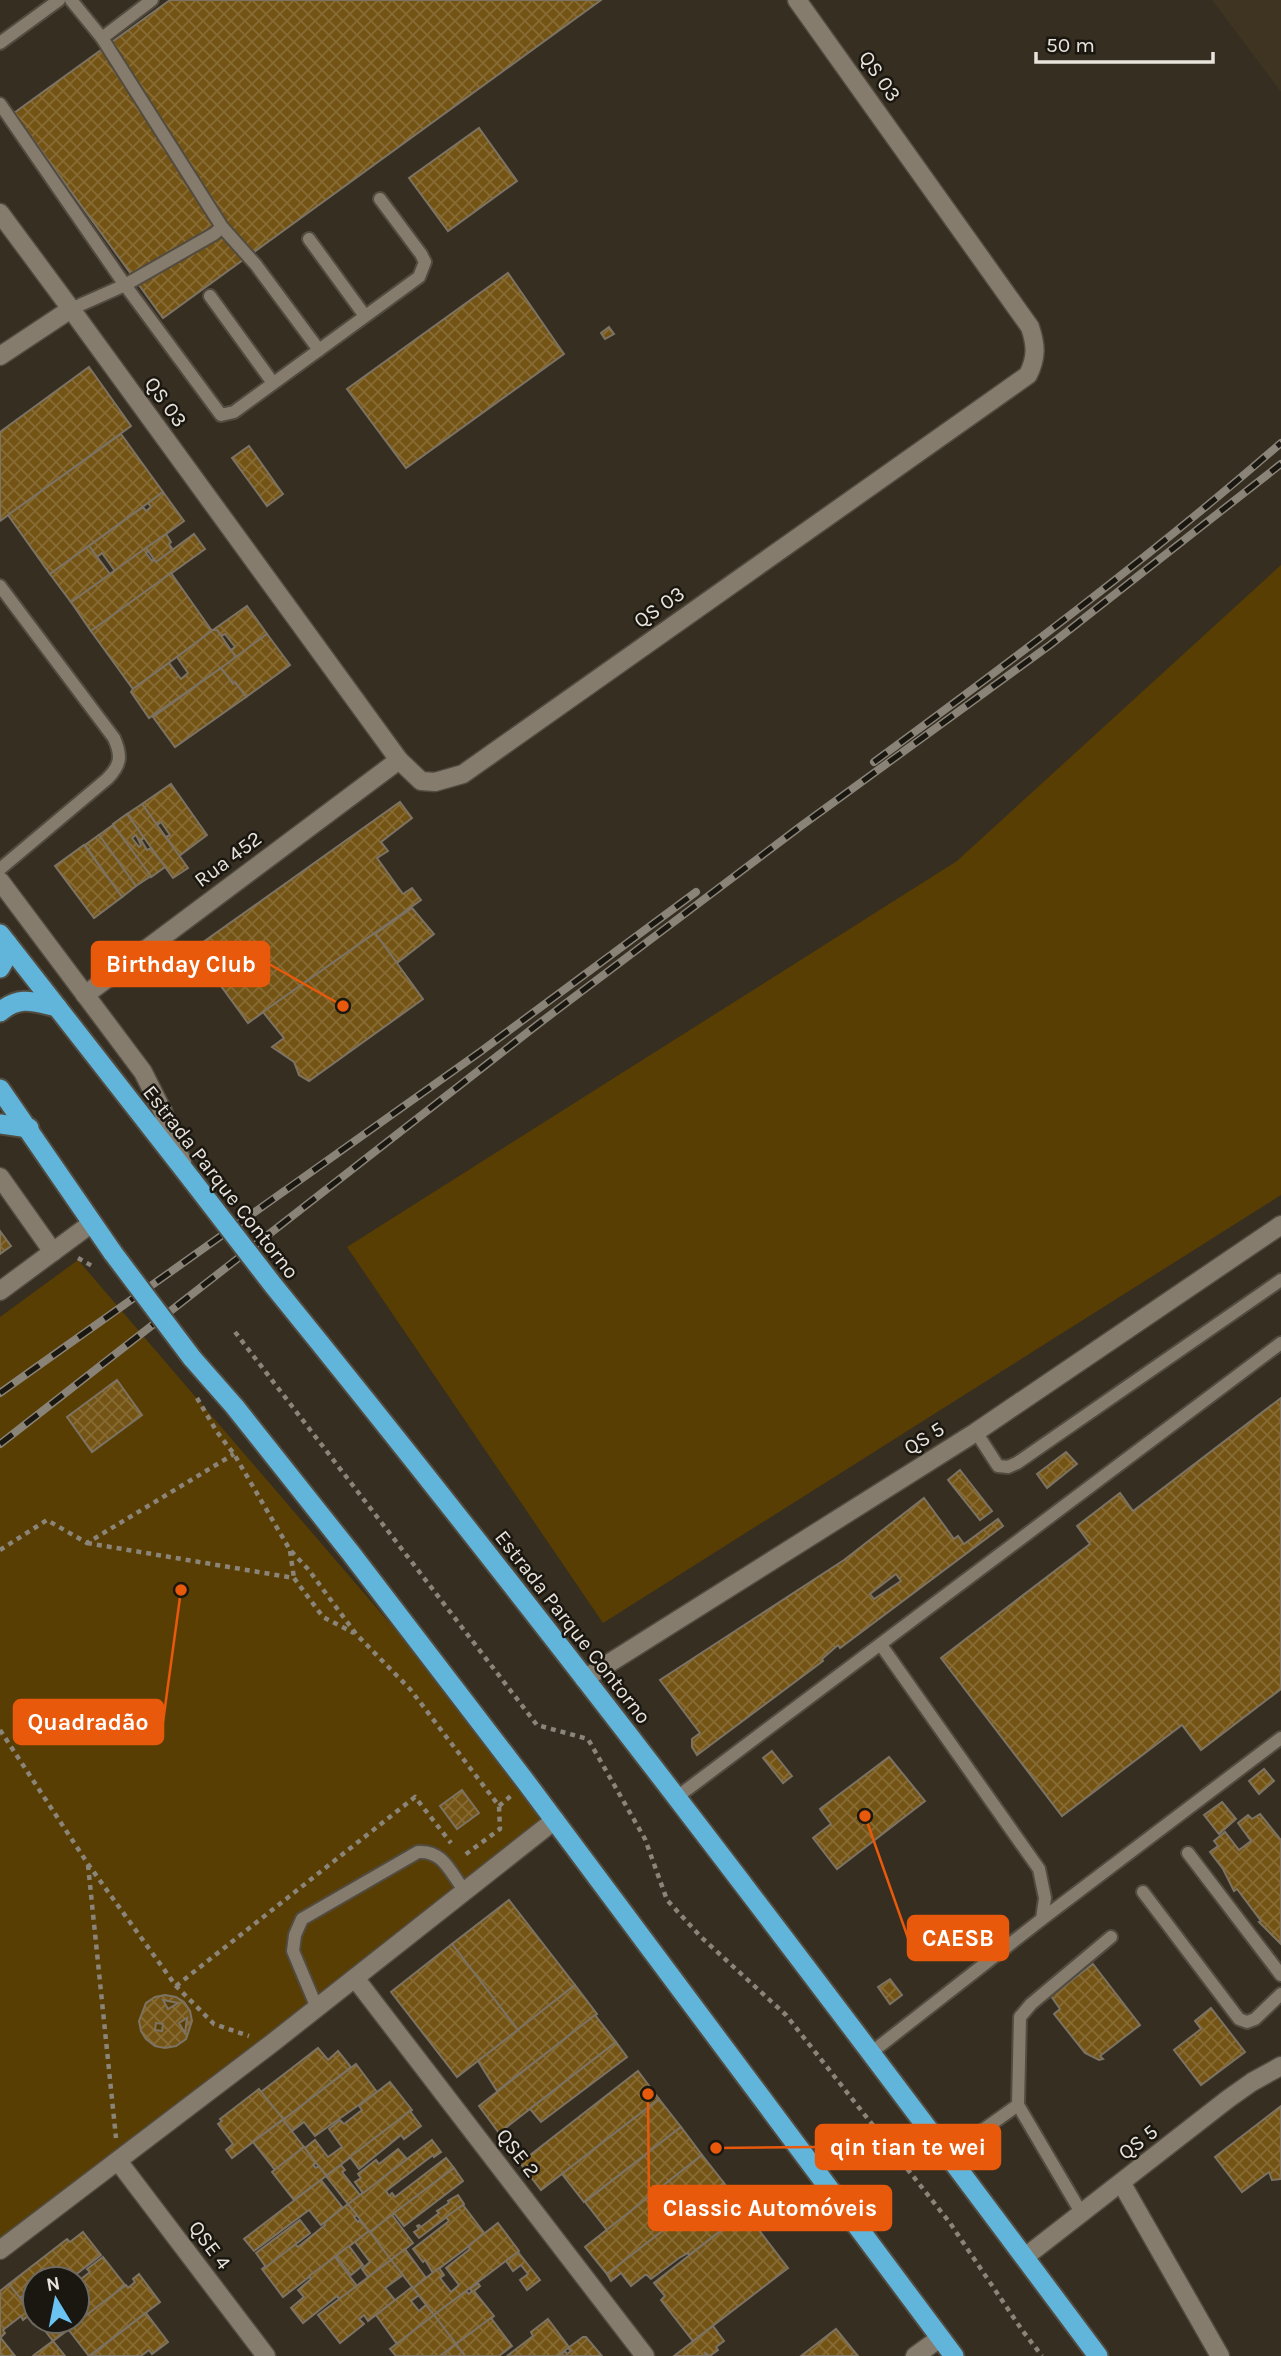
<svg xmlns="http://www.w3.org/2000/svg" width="1281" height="2356" viewBox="0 0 1281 2356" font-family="Karla,sans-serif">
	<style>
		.built { fill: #3f3421 }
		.green { fill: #593e03 }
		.building { fill: url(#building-cross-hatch); stroke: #7c7364; stroke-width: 2; fill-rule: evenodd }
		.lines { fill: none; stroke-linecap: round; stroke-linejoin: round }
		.service-casing { stroke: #524b40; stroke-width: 16 }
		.minor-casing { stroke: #524b40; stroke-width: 21 }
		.tertiary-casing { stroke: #524b40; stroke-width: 21 }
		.secondary-casing { stroke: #524b40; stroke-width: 21 }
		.trunk-casing { stroke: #524b40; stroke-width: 23 }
		.path { stroke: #8a8479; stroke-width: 4.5; stroke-dasharray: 5 5; stroke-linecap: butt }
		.service { stroke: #857c6d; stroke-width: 12 }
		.minor { stroke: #857c6d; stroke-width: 18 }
		.tertiary { stroke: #857c6d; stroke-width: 18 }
		.secondary { stroke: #857c6d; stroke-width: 18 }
		.trunk { stroke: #62b5da; stroke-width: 19 }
		.rail-casing { stroke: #898378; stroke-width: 8 }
		.rail { stroke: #1a1711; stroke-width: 5; stroke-dasharray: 16; stroke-linecap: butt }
		.trunk-bridge-casing { stroke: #524b40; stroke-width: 23; stroke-linecap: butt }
		.trunk-bridge { stroke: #62b5da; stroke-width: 19 }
		.labels { text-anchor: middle; stroke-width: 5; stroke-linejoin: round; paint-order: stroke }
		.street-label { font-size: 21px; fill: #e8e3db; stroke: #1a1711 }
		.leader { fill: none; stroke: #e8590c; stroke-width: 2.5 }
		.callout-dot { fill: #e8590c; stroke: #1a1711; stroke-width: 2.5 }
		.callout { fill: #e8590c; stroke: #e8590c; stroke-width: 2.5 }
		.callout-label { font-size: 23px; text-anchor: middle; font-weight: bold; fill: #fff }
	</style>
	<defs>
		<pattern id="building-cross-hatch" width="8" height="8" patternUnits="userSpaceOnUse" patternTransform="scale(1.75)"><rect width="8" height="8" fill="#745414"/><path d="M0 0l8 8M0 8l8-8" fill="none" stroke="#886c36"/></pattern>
	</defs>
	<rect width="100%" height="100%" fill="#362e21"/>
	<polygon class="built" points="1212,0 1281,0 1281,92"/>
	<g class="green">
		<polygon points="1281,565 1281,1195 603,1623 347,1247 957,861"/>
		<polygon points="78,1260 526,1782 555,1820 0,2243 0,1317"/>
	</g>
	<g class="building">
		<polygon points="170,0 601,0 163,318 14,113"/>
		<polygon points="479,128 517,181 448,231 409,178"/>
		<polygon points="508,273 564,354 406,468 347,389"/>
		<polygon points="609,327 614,334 605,339 601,333"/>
		<polygon points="89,367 131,426 0,521 0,432"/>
		<polygon points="121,434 163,492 50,574 8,515"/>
		<polygon points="249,446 283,494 267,506 232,458"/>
		<polygon points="163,492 184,521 115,571 102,553 97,557 89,546 143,507 146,511 151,507 148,503"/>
		<polygon points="166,534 171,542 169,544 173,550 156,562 146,548"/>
		<polygon points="194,534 205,549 91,631 71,602 146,548 148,551 146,553 152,561 154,559 156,562"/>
		<polygon points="89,546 110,574 71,602 50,574"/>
		<polygon points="171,573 212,631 133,689 91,631"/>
		<polygon points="247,606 267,634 234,659 235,656 231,650 235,647 225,634 221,636 217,630 213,630"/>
		<polygon points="213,630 217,630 235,656 234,659 149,718 131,692 133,689 169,663 181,679 188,673 177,657"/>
		<polygon points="267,634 290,665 246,697 235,682 233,684 221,668"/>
		<polygon points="221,668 233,684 235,682 246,697 175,747 153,717"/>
		<polygon points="171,784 207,835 179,856 166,837 170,835 161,822 157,825 142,804"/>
		<polygon points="400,802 412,818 381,842 388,851 377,858 403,894 412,888 421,900 248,1023 202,960 193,966 185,955"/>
		<polygon points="142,804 188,868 173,878 127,814"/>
		<path d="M127,814L144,838L141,840L147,850L151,848L165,867L151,877L113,824ZM136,835L141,845L139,847L132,838Z"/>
		<polygon points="113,825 151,876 136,886 99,835"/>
		<polygon points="99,835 136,886 122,897 85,845"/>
		<polygon points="84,845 122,897 94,918 55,866"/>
		<polygon points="412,908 434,934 397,963 375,934"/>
		<polygon points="375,933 423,999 309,1081 299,1075 294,1062 272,1047 284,1038 263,1012"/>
		<polygon points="0,1231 11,1246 0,1254"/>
		<polygon points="117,1380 142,1415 92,1452 67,1417"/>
		<polygon points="1281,1398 1281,1689 1201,1750 1182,1725 1062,1816 941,1658 1090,1544 1077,1526 1120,1493 1133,1511"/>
		<polygon points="1066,1452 1077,1464 1047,1488 1037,1474"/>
		<polygon points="960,1470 992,1511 980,1520 948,1480"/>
		<path d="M924,1498L954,1539L958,1536L964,1544L998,1519L1003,1526L840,1648L838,1645L822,1659L823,1661L697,1755L692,1747V1739L700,1733L660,1680L844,1560ZM896,1574L901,1581L874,1599L870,1594Z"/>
		<polygon points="772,1751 792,1776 783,1783 763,1758"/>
		<polygon points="889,1757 925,1801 837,1869 813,1838 831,1824 820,1809"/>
		<polygon points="1264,1769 1274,1781 1259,1794 1249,1781"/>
		<polygon points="462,1790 479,1813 457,1829 440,1806"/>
		<polygon points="1222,1802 1236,1819 1219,1834 1204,1815"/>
		<polygon points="1260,1814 1281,1840 1281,1944 1259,1922 1261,1921 1237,1889 1234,1891 1223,1869 1210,1852 1218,1846 1214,1841 1225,1832 1239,1850 1251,1841 1238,1823 1248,1815 1252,1819"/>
		<polygon points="509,1900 575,1985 518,2030 452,1944"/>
		<polygon points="452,1944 518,2030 457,2077 391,1992"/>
		<polygon points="1093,1964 1140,2025 1100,2056 1103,2059 1099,2060 1085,2053 1054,2014 1060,2009 1051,1996"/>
		<polygon points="890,1979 902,1995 890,2004 878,1987"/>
		<polygon points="575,1985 597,2014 497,2091 478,2061"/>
		<path d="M165,1995L176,1997L184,2002L190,2011L192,2021L186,2039L176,2046L165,2048L155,2046L146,2039L141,2031L139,2021L146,2003L155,1997ZM163,2000L178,2003L168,2009ZM187,2018L185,2033L179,2023ZM156,2023L163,2024L162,2031L155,2030Z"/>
		<polygon points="1211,2008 1245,2052 1201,2085 1174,2050 1201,2029 1195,2021"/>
		<polygon points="595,2015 616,2042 499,2133 479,2106"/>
		<polygon points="616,2042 627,2057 541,2122 530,2109"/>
		<polygon points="318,2048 328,2060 338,2051 351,2067 283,2120 261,2092"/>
		<polygon points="356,2064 377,2092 315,2136 304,2122 292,2131 283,2120"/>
		<polygon points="638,2071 659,2099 541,2190 520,2163"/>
		<polygon points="390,2082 412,2110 326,2176 305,2148 315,2140 328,2157 342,2147 329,2129 340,2120 344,2124 362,2110 359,2106"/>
		<polygon points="259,2089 283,2119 232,2158 226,2150 233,2144 218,2124 222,2121 220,2119"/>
		<polygon points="659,2099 681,2127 584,2202 562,2174"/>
		<polygon points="1281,2106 1281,2179 1272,2180 1269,2172 1242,2192 1215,2157"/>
		<polygon points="410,2111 421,2126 404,2139 401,2135 359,2169 350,2157"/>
		<polygon points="283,2120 304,2147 275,2170 253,2142"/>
		<polygon points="681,2127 702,2155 607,2230 585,2202"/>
		<polygon points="432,2140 441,2152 434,2157 433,2155 386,2191 389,2196 392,2193 395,2197 446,2158 454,2168 370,2232 348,2204"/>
		<polygon points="304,2147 316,2163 313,2165 316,2168 319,2166 326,2176 294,2200 272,2172"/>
		<polygon points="398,2149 407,2159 363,2193 355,2182 361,2178 358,2174 376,2160 379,2164"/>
		<polygon points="702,2155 724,2183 607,2274 585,2247"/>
		<polygon points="341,2165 345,2170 342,2172 360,2195 348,2204 326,2176"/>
		<polygon points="454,2168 463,2181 404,2226 394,2213"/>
		<polygon points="321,2180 343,2208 321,2225 309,2210 254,2251 244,2239"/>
		<polygon points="724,2183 745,2212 689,2255 688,2253 679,2258 651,2279 647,2275 645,2275 631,2286 621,2273 611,2281 607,2274"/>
		<polygon points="458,2195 464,2204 419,2238 414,2232 419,2229 417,2226 419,2225 421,2227 439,2213 437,2211 449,2203 448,2201"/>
		<polygon points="348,2204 357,2215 354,2217 358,2222 360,2220 369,2231 283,2297 262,2269 295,2244 298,2247 325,2225 324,2223"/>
		<polygon points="463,2205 485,2234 433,2273 425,2260 423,2262 413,2249 449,2221 446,2217"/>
		<polygon points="745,2212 788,2268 693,2341 661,2300 665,2296 654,2283"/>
		<polygon points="392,2215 413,2243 391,2260 370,2232"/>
		<polygon points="300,2220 310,2233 266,2267 256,2253"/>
		<polygon points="498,2223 519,2251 434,2315 413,2288 439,2268 444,2275 440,2278 451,2292 459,2285 446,2268 470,2249 468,2246"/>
		<polygon points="369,2231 391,2260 368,2277 362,2269 370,2262 355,2242"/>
		<polygon points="83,2232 101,2255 70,2279 35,2279 35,2291 33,2288 20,2298 9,2284 67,2239 70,2242"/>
		<polygon points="349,2246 363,2265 351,2275 336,2256"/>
		<polygon points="405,2249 426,2278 413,2288 391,2260"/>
		<polygon points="518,2252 540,2280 527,2290 520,2280 528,2274 521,2265 513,2271 506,2261"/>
		<polygon points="103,2257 125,2285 79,2322 77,2282 90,2272 87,2269"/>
		<polygon points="335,2257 357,2286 339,2299 337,2296 303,2323 291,2308 304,2297 298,2290 311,2279 309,2276"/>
		<polygon points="391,2260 403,2275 385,2288 395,2300 368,2321 364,2315 359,2319 364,2324 340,2343 318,2315"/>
		<polygon points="139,2274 160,2302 89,2356 68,2329 126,2285 128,2288 135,2282 133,2279"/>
		<polygon points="478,2283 480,2286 474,2291 494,2316 456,2344 434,2315 466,2291 469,2294 472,2291 470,2289"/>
		<polygon points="9,2284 32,2313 23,2320 21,2316 3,2330 5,2333 0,2338 0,2291"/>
		<polygon points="412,2287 419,2295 411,2301 419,2311 426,2305 434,2315 397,2344 376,2315"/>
		<polygon points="146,2313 168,2342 152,2354 149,2350 141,2356 90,2356"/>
		<polygon points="434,2315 456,2344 440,2356 396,2356 390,2349"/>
		<polygon points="491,2318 512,2346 499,2356 465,2356 456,2344"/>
		<polygon points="548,2319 569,2347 558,2356 507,2356 533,2336 531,2332"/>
		<polygon points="38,2321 56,2321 65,2332 53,2341"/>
		<polygon points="713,2326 724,2341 716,2347 718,2350 710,2356 704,2352 707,2356 674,2356"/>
		<polygon points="836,2329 858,2356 801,2356"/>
		<polygon points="0,2337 15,2356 0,2356"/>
		<polygon points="583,2337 586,2337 602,2356 558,2356 565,2351 567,2354 571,2351 568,2348"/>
		<polygon points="53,2341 65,2356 33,2356 34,2355"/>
		<polygon points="456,2344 465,2356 440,2356"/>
	</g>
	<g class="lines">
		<g class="service-casing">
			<g id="service">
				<polyline points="71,0 102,38 222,227 256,265 319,350"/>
				<polyline points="102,38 152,0"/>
				<polyline points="0,43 59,0"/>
				<polyline points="0,104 125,285 221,415 234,412 419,277 425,262 421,254 380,199"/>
				<polyline points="309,239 365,316"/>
				<polyline points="210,296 273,383"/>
				<polyline points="71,309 125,285 214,234 222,227"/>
				<path d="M0,586L114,738C122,756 121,765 107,779L0,869"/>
				<polyline points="976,1432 998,1466 1008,1467 1017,1463 1281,1280"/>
				<polyline points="881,1645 1039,1869 1045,1898 1042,1919"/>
				<polyline points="677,1797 1281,1343"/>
				<polyline points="1188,1853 1281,1975"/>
				<polyline points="1143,1892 1239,2019 1247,2022 1255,2019 1281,1994"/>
				<path d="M317,2008L293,1951L295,1935L302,1919L418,1852C443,1850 450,1872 464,1890"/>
				<polyline points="872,2052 1042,1919 1281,1738"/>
				<polyline points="1018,2105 1082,2214"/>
				<polyline points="948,2155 1018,2105 1020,2017 1031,2004 1111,1937"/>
			</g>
		</g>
		<g class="minor-casing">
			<g id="minor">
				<polyline points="85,995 399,760"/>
				<polyline points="0,1177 53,1252"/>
				<polyline points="0,1291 92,1223"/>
				<polyline points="584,1679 976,1432 1281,1225"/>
				<polyline points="355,1978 645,2356"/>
				<polyline points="118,2161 266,2356"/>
				<polyline points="1122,2184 1220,2356"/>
				<polyline points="1025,2257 1228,2099 1252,2082 1281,2066"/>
				<polyline points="915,2356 940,2338"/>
			</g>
		</g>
		<g class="tertiary-casing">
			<g id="tertiary">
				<path d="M71,309L399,760L421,781L435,782L463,774L1028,375C1037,357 1036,345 1030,327L797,0"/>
				<polyline points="0,2250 271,2044 555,1820"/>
			</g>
		</g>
		<g class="secondary-casing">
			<g id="secondary">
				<polyline points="0,213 71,309 0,356"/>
				<polyline points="0,881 143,1072 163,1112 182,1162"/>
			</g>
		</g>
		<g class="trunk-casing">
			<g id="trunk">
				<polyline points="0,934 192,1180"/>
				<polyline points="0,968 4,961 7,943"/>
				<path d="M0,1012C20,995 34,1002 57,1007"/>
				<polyline points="0,1089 113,1253"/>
				<polyline points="0,1124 29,1128"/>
				<path d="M273,1285C557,1635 829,1995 1098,2356"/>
				<polyline points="192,1358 235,1407 350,1552 526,1782 954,2356"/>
			</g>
		</g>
		<g class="path">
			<polyline points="78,1258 94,1267"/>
			<polyline points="235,1332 537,1725 588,1739 645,1839 667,1900 701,1937 786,2015 950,2223 1022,2330 1042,2356"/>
			<polyline points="197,1398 217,1432 234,1454 290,1550 308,1569 356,1634 410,1689 499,1806 500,1829 462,1857"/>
			<polyline points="87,1543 294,1578 323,1617 354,1633"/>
			<polyline points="0,1550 47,1520 87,1543 234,1454"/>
			<polyline points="290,1551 294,1578"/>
			<polyline points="0,1730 88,1864 176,1986 214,2024 249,2036"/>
			<polyline points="499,1806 512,1795"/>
			<polyline points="88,1865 116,2138"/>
			<polyline points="176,1986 415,1797 451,1843"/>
		</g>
		<use href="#service" class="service"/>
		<use href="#minor" class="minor"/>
		<use href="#tertiary" class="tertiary"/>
		<use href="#secondary" class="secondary"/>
		<use href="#trunk" class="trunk"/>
		<g class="rail-casing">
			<g id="rail">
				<path d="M874,762C1013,660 1151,556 1281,443"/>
				<polyline points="0,1393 480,1052 696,892"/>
				<polyline points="0,1444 537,1025 801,826 1050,645 1281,464"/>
			</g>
		</g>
		<use href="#rail" class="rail"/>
		<g class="trunk-bridge-casing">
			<g id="trunk-bridge">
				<polyline points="192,1180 273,1285"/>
				<polyline points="113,1253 192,1358"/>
			</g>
		</g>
		<use href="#trunk-bridge" class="trunk-bridge"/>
	</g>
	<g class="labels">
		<g class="street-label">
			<text transform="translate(880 76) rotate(55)" y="7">QS 03</text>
			<text transform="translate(166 402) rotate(54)" y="7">QS 03</text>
			<text transform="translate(659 607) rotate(-35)" y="7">QS 03</text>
			<text transform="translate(228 859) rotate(-37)" y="7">Rua 452</text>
			<text transform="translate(221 1182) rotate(52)" y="7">Estrada Parque Contorno</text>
			<text transform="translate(924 1438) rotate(-32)" y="7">QS 5</text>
			<text transform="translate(573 1627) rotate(52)" y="7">Estrada Parque Contorno</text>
			<text transform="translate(1138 2142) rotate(-38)" y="7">QS 5</text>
			<text transform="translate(518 2153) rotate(52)" y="7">QSE 2</text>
			<text transform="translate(210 2245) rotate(53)" y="7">QSE 4</text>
		</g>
	</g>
	<path class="leader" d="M343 1006L269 964M181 1590L163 1722M865 1816L908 1938M716 2148L816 2147M648 2094L649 2208"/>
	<g class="callout-dot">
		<circle cx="343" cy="1006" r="7"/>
		<circle cx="181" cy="1590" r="7"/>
		<circle cx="865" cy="1816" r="7"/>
		<circle cx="716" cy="2148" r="7"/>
		<circle cx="648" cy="2094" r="7"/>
	</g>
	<g class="callout">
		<rect x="92" y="942" width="177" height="44" rx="7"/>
		<rect x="14" y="1700" width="149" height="44" rx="7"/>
		<rect x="908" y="1916" width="100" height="44" rx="7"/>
		<rect x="816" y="2125" width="184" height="44" rx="7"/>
		<rect x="649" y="2186" width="242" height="44" rx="7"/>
	</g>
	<g class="callout-label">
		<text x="181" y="972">Birthday Club</text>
		<text x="88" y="1730">Quadradão</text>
		<text x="958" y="1946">CAESB</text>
		<text x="908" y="2155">qin tian te wei</text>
		<text x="770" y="2216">Classic Automóveis</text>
	</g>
	<g transform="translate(56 2300) rotate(350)"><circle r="33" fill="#1a1711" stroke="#6c6962" stroke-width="2"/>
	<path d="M0-5L12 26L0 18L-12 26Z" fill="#6ac3f1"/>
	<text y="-10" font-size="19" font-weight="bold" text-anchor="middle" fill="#e8e3db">N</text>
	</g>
	<path d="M1036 52v10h177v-10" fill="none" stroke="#e8e3db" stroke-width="3.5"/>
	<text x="1046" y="52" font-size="21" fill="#e8e3db" stroke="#1a1711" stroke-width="5" paint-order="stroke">50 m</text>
</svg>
